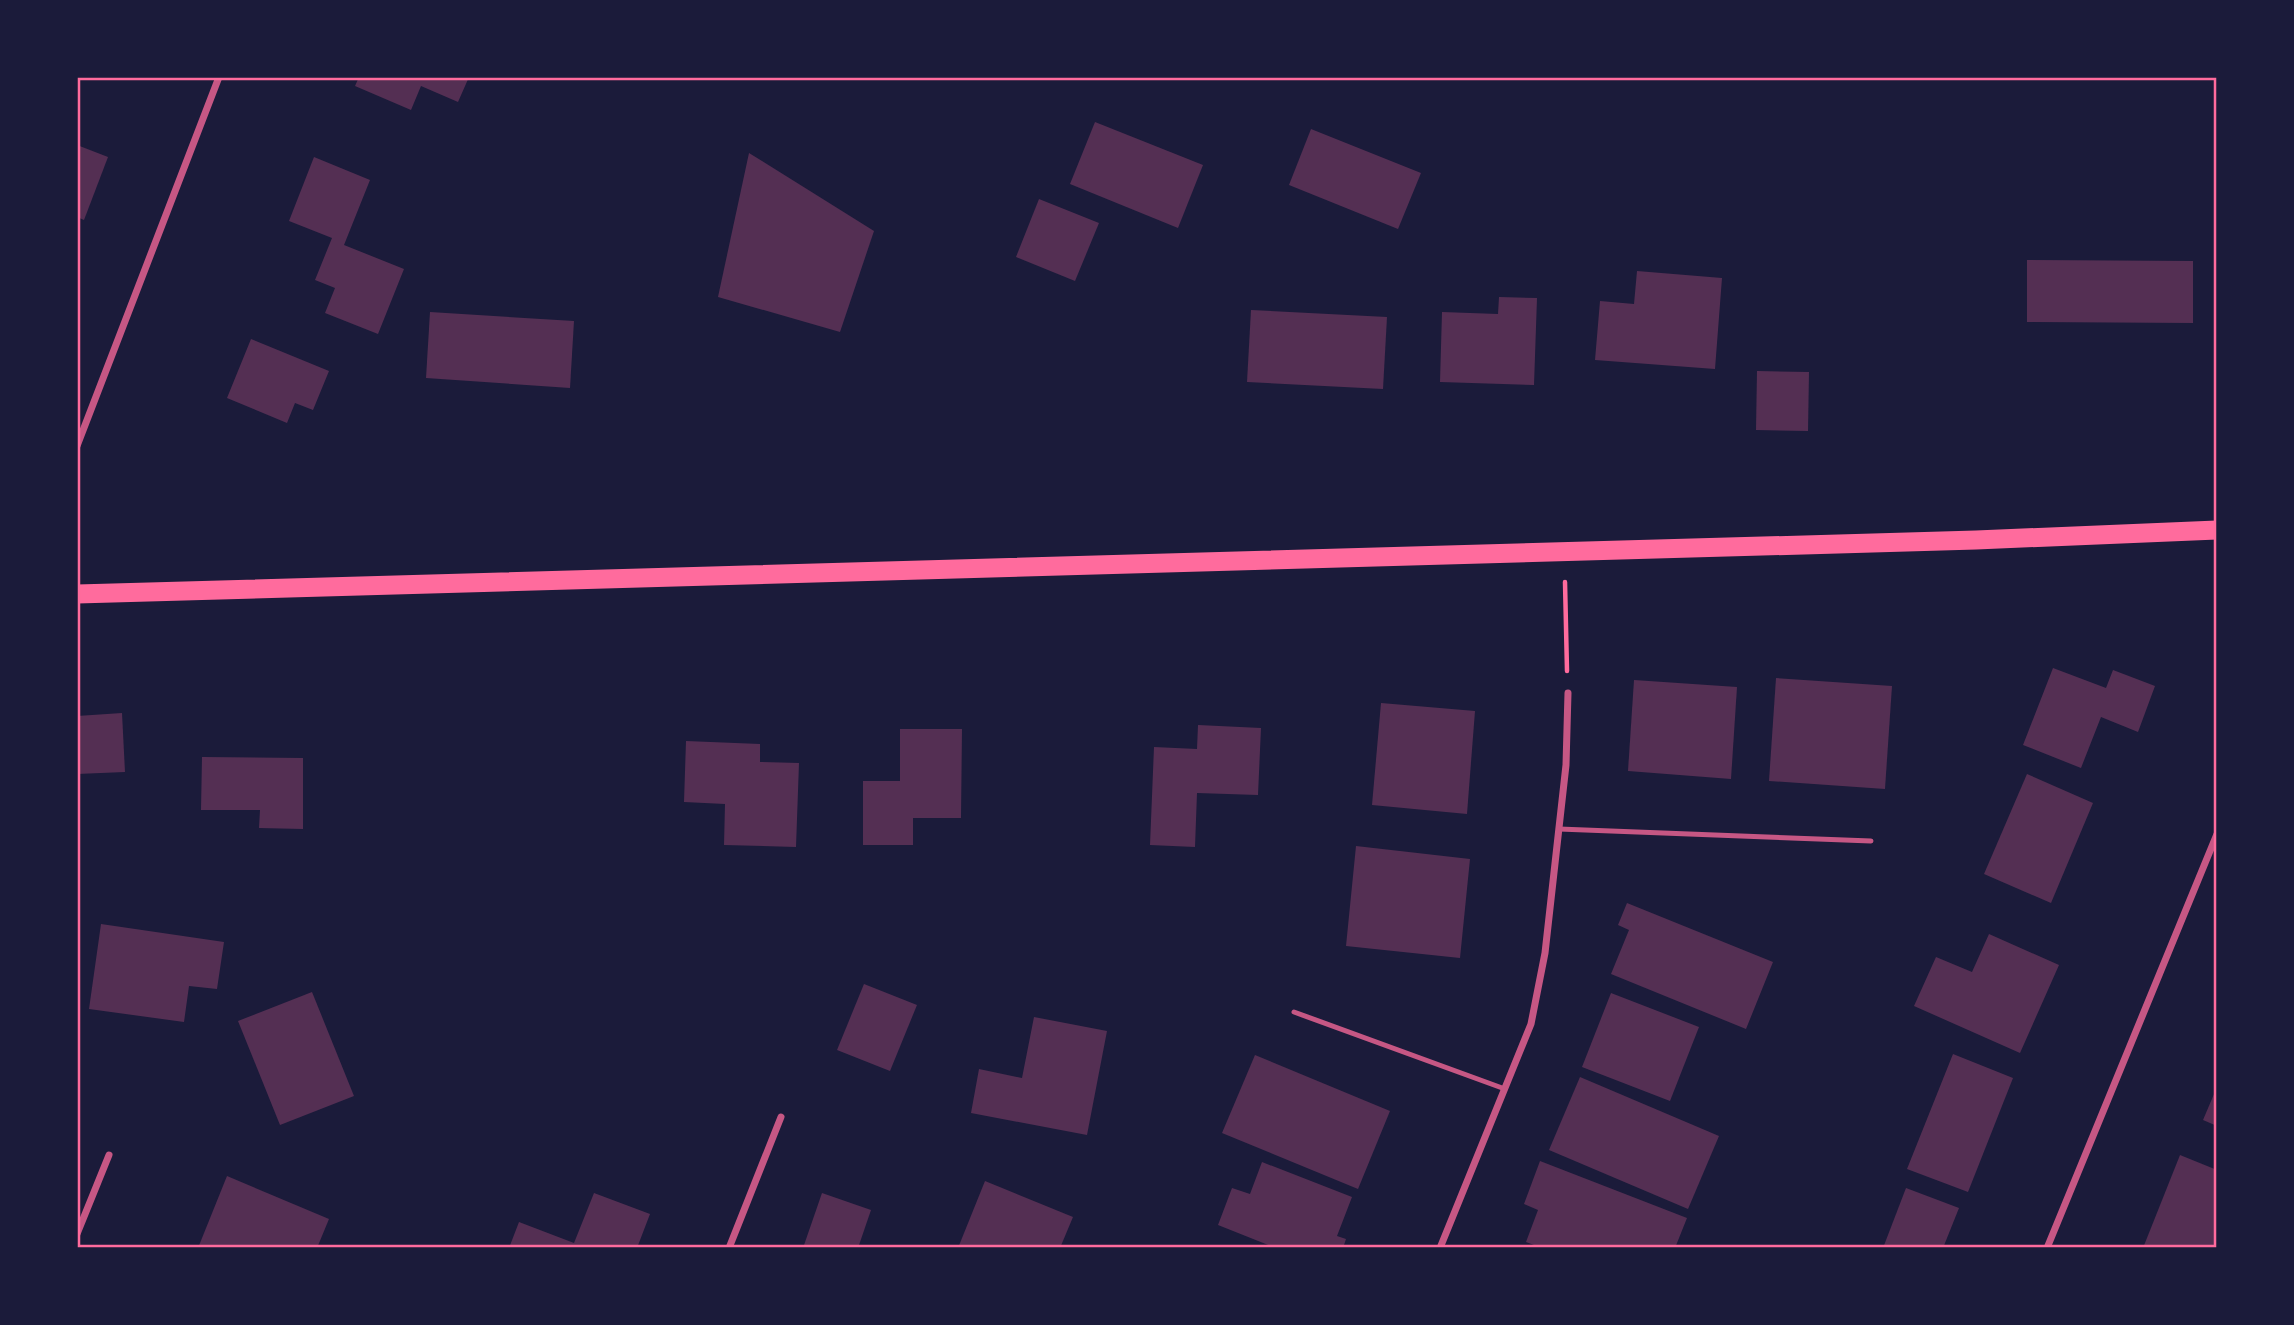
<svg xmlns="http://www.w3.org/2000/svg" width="2294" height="1325" viewBox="0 0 2294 1325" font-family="'Work Sans',sans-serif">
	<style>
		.building { fill: #542f53 }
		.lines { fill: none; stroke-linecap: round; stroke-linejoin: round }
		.path { stroke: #ff6b9d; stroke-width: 4.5 }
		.service { stroke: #c65784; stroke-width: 5 }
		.minor { stroke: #c65784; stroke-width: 7 }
		.trunk { stroke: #ff6b9d; stroke-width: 19 }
		.neatline { fill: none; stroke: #ff6b9d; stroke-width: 2.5 }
	</style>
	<rect width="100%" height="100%" fill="#1b1b3a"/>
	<g class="building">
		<polygon points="359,77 469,77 458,102 421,86 411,110 355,86"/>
		<polygon points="1095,122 1203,165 1178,228 1070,184"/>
		<polygon points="1311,129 1421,173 1398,229 1289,185"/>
		<polygon points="77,145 108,157 84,220 77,217"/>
		<polygon points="749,153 874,231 840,332 718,297"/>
		<polygon points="314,157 370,180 344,245 404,269 378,334 325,313 335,288 315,280 332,238 289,221"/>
		<polygon points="1039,199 1099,223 1075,281 1016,257"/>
		<polygon points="2027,260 2193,261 2193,323 2027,322"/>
		<polygon points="1637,271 1722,278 1715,369 1595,360 1600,301 1634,304"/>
		<polygon points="1499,297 1537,298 1534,385 1440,382 1442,312 1498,314"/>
		<polygon points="1251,310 1387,317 1383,389 1247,382"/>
		<polygon points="430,312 574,321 570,388 426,378"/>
		<polygon points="251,339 329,371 313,410 295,403 287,423 227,398"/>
		<polygon points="1757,371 1809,372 1808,431 1756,430"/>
		<polygon points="2053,668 2106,688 2113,670 2155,686 2138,732 2101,717 2081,768 2023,745"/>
		<polygon points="1776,678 1892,686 1885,789 1769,781"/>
		<polygon points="1634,680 1737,687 1731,779 1628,771"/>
		<polygon points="1381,703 1475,711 1467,814 1372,805"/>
		<polygon points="122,713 125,772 77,774 77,716"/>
		<polygon points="1198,725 1261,728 1258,795 1197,793 1195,847 1150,845 1154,747 1197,749"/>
		<polygon points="900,729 962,729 961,818 913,818 913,845 863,845 863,781 900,781"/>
		<polygon points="686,741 760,744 760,762 799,763 796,847 724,845 725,804 684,802"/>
		<polygon points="202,757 303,758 303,829 259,828 260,810 201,810"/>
		<polygon points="2027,774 2093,803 2051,903 1984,874"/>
		<polygon points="1356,846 1470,859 1460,958 1346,946"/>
		<polygon points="1627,903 1773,962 1746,1029 1611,974 1629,930 1618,925"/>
		<polygon points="101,924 224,942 217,989 189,986 184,1022 89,1009"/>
		<polygon points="1989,934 2059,965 2020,1053 1914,1006 1936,957 1972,972"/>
		<polygon points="864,984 917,1005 890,1071 837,1050"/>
		<polygon points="312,992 354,1096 280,1125 238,1021"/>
		<polygon points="1611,993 1699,1027 1670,1101 1582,1067"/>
		<polygon points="1034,1017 1107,1031 1087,1135 971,1113 979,1069 1022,1078"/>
		<polygon points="1953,1054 2013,1078 1968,1192 1907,1169"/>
		<polygon points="1255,1055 1390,1111 1358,1189 1222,1133"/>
		<polygon points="1580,1077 1719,1136 1688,1209 1549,1150"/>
		<polygon points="2217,1087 2217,1126 2203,1120"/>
		<polygon points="2180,1155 2217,1170 2217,1248 2143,1248"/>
		<polygon points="1540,1161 1687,1218 1675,1248 1542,1248 1526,1242 1538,1210 1524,1204"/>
		<polygon points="1262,1162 1352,1197 1337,1236 1346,1239 1343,1248 1276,1248 1218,1225 1232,1188 1250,1194"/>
		<polygon points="227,1176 329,1219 317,1248 198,1248"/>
		<polygon points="985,1181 1073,1217 1060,1248 958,1248"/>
		<polygon points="1906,1188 1959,1208 1943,1248 1883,1248"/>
		<polygon points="594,1193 650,1214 637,1248 509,1248 519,1222 574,1243"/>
		<polygon points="822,1193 871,1210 858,1248 803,1248"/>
	</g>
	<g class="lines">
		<polyline class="path" points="1565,582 1567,671"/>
		<g class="service">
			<polyline points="1559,829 1871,841"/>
			<polyline points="1294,1012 1505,1089"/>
		</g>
		<g class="minor">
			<polyline points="77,446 219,77"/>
			<polyline points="77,1234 109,1155"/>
			<polyline points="729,1248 781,1117"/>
			<polyline points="1440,1248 1531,1024 1545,953 1566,765 1568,693"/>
			<polyline points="2047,1248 2217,834"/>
		</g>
		<polyline class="trunk" points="77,594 1976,540 2217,530"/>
	</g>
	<rect width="2294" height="1325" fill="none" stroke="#1b1b3a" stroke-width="158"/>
	<rect x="79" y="79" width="2136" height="1167" class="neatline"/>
</svg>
